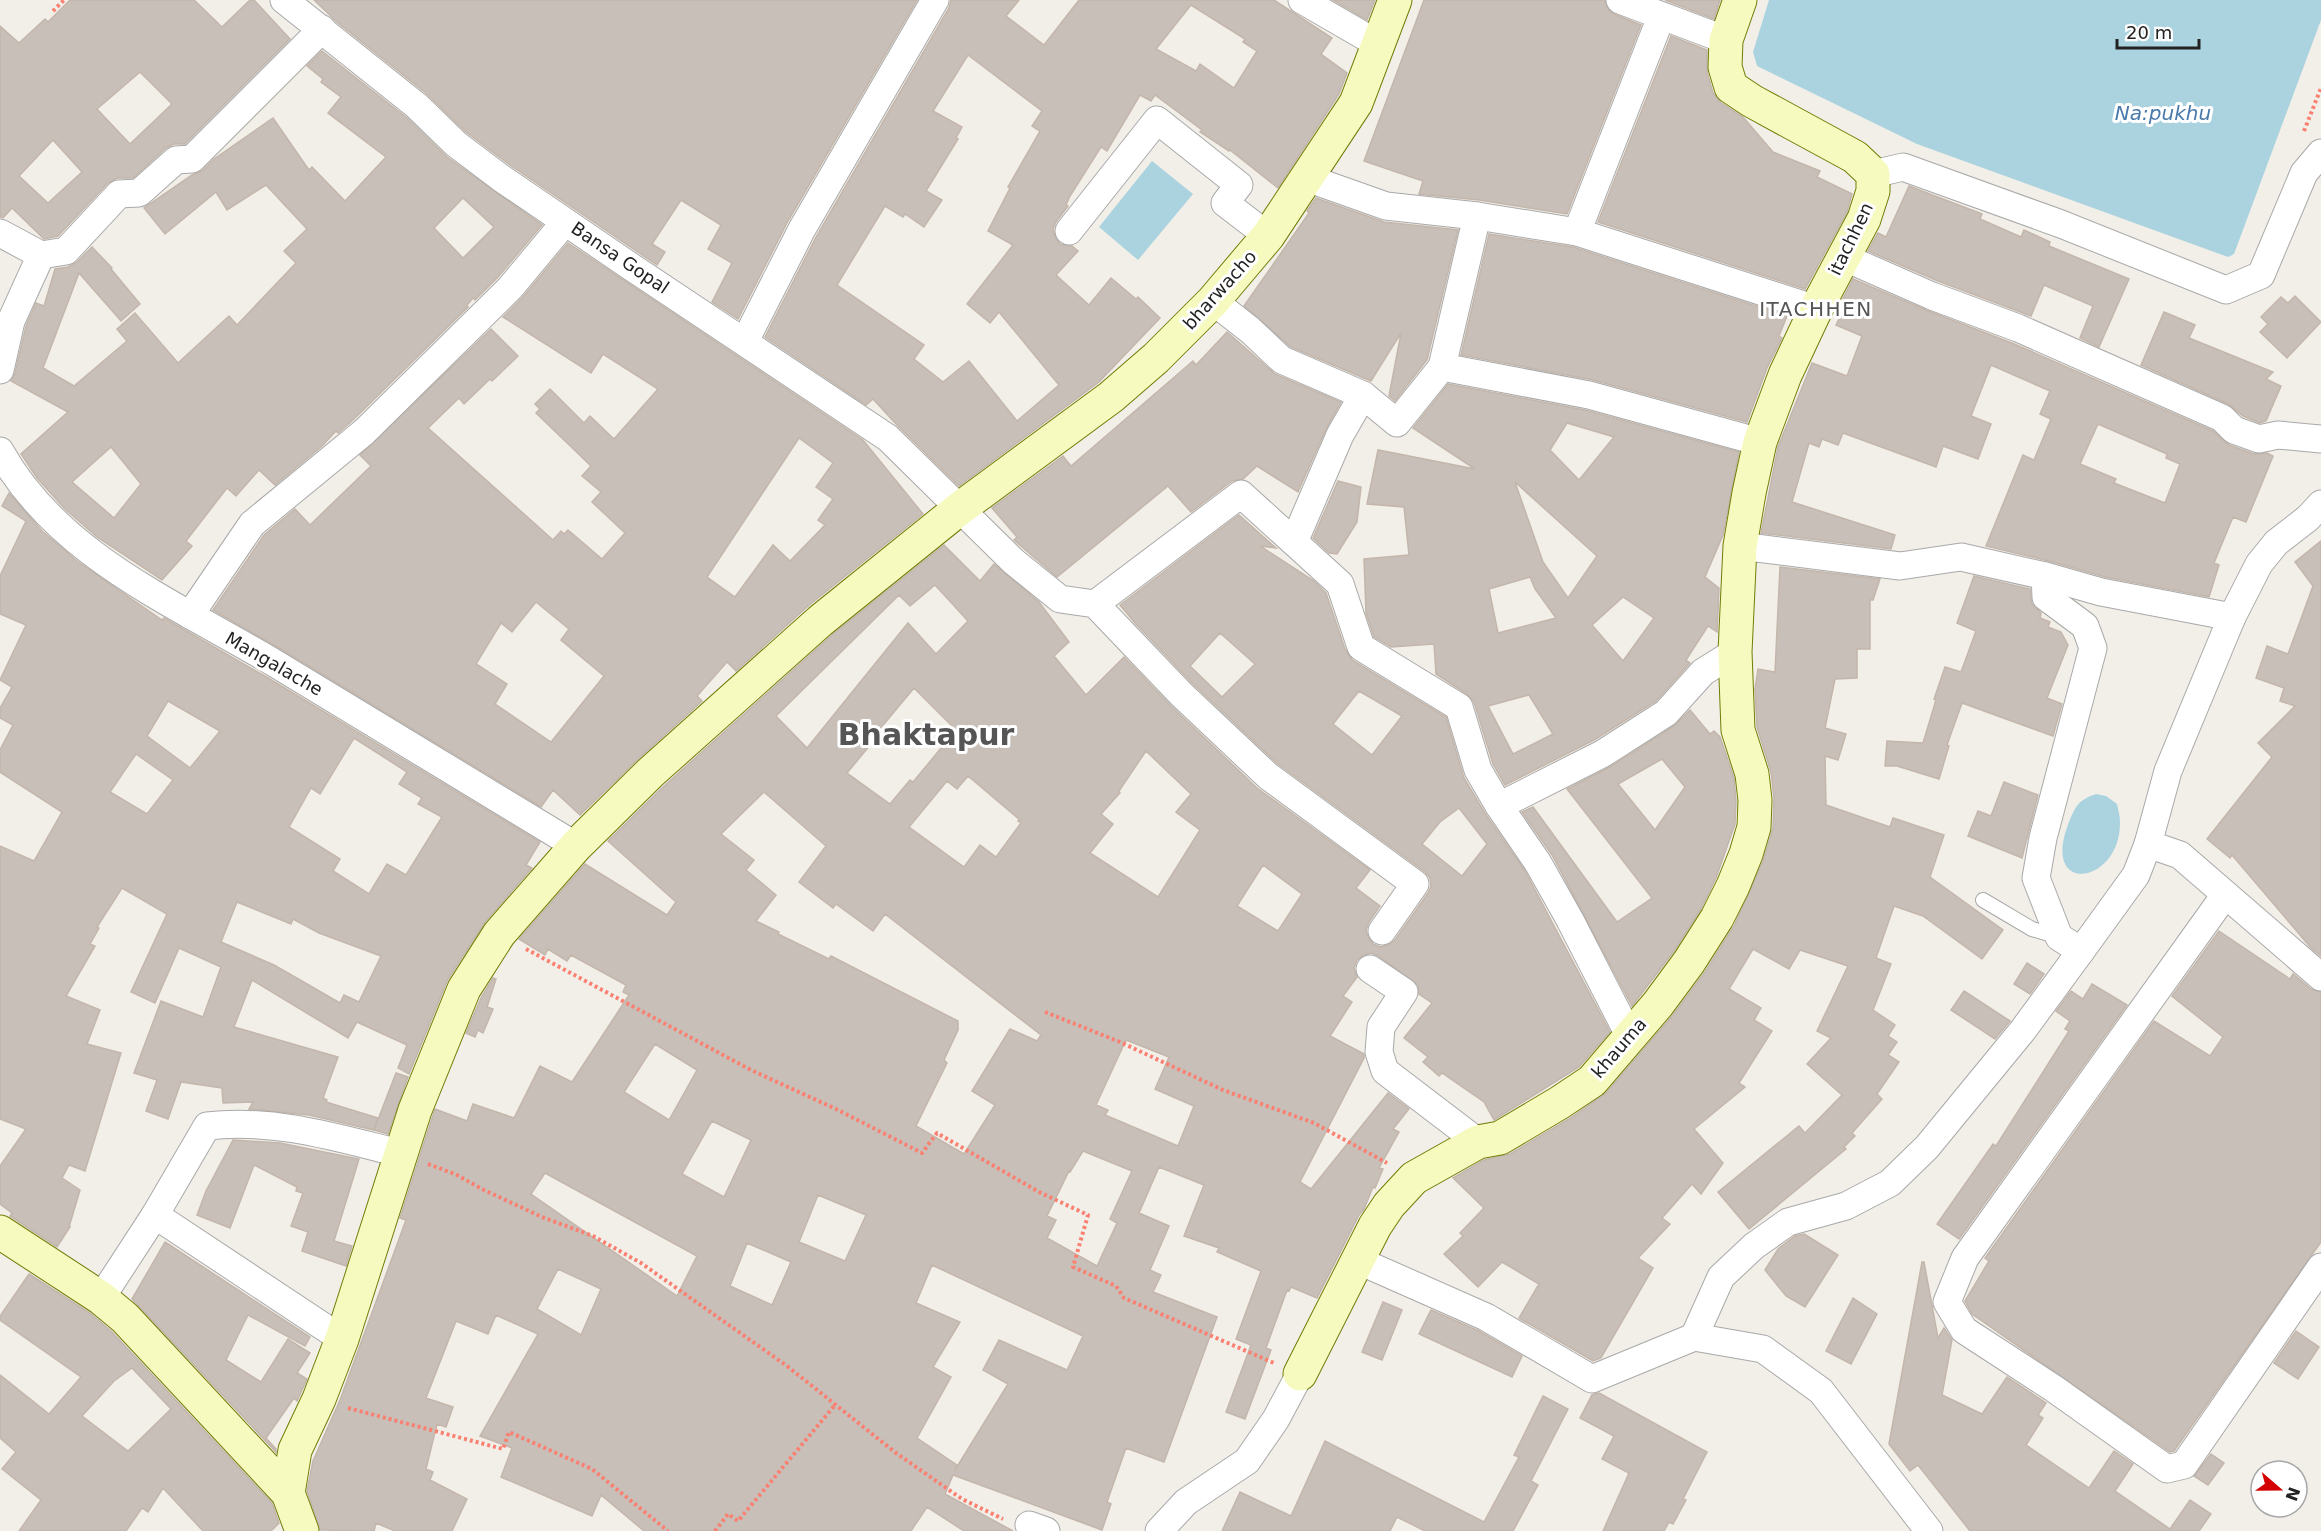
<svg xmlns="http://www.w3.org/2000/svg" width="2321" height="1531" viewBox="0 0 2321 1531" font-family="'DejaVu Sans',sans-serif">
	<style>
		.water { fill: #aad3df }
		.building { fill: #c7bfb8; stroke: #c4b6ab; stroke-width: 1.5; fill-rule: evenodd }
		.lines { fill: none; stroke-linecap: round; stroke-linejoin: round }
		.lane-casing { stroke: #a9a9a9; stroke-width: 16 }
		.street-casing { stroke: #a9a9a9; stroke-width: 29 }
		.secondary-casing { stroke: #707d05; stroke-width: 35 }
		.path { stroke: #fa8072; stroke-width: 4; stroke-dasharray: 3 3; stroke-linecap: butt }
		.lane { stroke: #fff; stroke-width: 14 }
		.street { stroke: #fff; stroke-width: 27 }
		.secondary { stroke: #f7fabf; stroke-width: 33 }
		.labels { text-anchor: middle; stroke-width: 6; stroke-linejoin: round; paint-order: stroke }
		.street-label { font-size: 18px; fill: #222; stroke: #fff }
		.water-label { font-size: 20px; font-style: italic; fill: #4a7aab; stroke: #fff }
		.neighbourhood-label { font-size: 20px; letter-spacing: 1.5px; fill: #555; stroke: #fff }
		.town-label { font-size: 30px; font-weight: bold; fill: #555; stroke: #fff }
	</style>
	<rect width="100%" height="100%" fill="#f2efe9"/>
	<g class="water">
		<polygon points="1769,0 2321,0 2321,20 2234,254 2228,257 1917,144 1757,66 1753,52"/>
		<polygon points="1152,161 1193,194 1138,260 1099,227"/>
		<path d="M2096,794L2106,796L2117,804C2118,809 2120,816 2120,822C2121,885 2039,897 2069,822C2076,806 2078,800 2096,794Z"/>
	</g>
	<g class="building">
		<path d="M70,0H194L222,27L250,0H254L290,39L185,144H174L166,148L133,178H118L108,183L58,236L44,239L12,208L3,218L0,217V26L19,43L45,19L48,22ZM140,72L172,104L130,144L97,109ZM53,140L82,172L48,203L19,176Z"/>
		<polygon points="314,0 917,0 788,221 738,319 712,302 732,263 708,249 721,225 681,200 652,244 665,252 657,265 510,165 466,132 427,94 338,23"/>
		<path d="M951,0H1019L1006,16L1044,45L1079,0H1274L1332,38L1321,54L1347,73L1339,94L1278,188L1230,150L1229,151L1200,132L1202,130L1155,95L1151,101L1140,95L1107,151L1101,147L1070,196L1066,205L1068,206L1056,222L1053,229L1055,237L1060,244L1072,246L1078,251L1056,275L1089,305L1111,278L1136,299L1138,297L1160,318L1099,382L959,486L896,424L873,399L866,405L765,337L816,237L949,8ZM1191,5L1245,39L1243,42L1257,51L1234,88L1200,64L1196,71L1156,49ZM968,55L1042,111L1032,126L1040,131L1008,187L1010,188L988,231L1013,245L967,304L990,323L999,312L1059,385L1017,421L969,361L943,382L914,359L924,345L837,285L885,206L903,217L905,214L924,227L942,200L926,191L958,139L956,138L962,127L933,111Z"/>
		<polygon points="1333,0 1375,0 1367,20"/>
		<polygon points="1424,0 1605,0 1608,9 1614,14 1641,25 1567,214 1479,200 1419,194 1423,181 1364,161"/>
		<polygon points="1665,0 1720,0 1714,19"/>
		<polygon points="1671,36 1707,50 1707,72 1713,93 1721,103 1743,117 1773,152 1820,171 1817,177 1852,194 1847,212 1805,289 1598,222"/>
		<path d="M322,51L407,118L447,157L542,225L498,277L475,300L473,298L467,305L468,307L353,420L338,433L336,431L322,446L275,485L259,470L236,496L227,488L186,541L192,546L162,580L97,537L65,509L37,478L21,454L68,412L11,381L15,373L26,326L36,303L44,306L55,269L68,267L77,262L92,247L112,268L111,269L140,304L121,321L79,273L43,368L74,386L127,341L117,329L135,313L178,363L229,316L237,325L296,263L284,251L307,229L266,185L227,210L216,192L165,234L144,208L192,175L202,171L214,159L273,118L309,170L312,167L345,201L386,157L328,113L341,97L321,82L323,79L307,66ZM463,198L494,227L463,258L434,228ZM111,447L141,484L114,518L72,482Z"/>
		<polygon points="1909,186 1982,214 1980,219 2021,237 2024,230 2050,242 2049,246 2129,279 2099,347 2080,338 2093,306 2044,285 2031,316 1938,281 1868,251 1878,233 1886,237"/>
		<polygon points="1316,198 1384,222 1458,230 1427,360 1395,401 1389,396 1401,333 1371,381 1291,347 1244,306 1309,213 1307,211"/>
		<polygon points="1489,234 1573,247 1787,316 1779,336 1782,338 1767,368 1747,422 1593,380 1461,355"/>
		<path d="M568,243L863,440L923,514L808,606L736,671L727,662L697,696L702,701L637,760L580,815L553,790L541,807L284,651L213,610L264,535L295,509L310,525L371,466L360,455L491,329L518,356L492,381L490,379L464,404L459,398L428,428L553,540L561,531L564,534L568,530L602,559L625,533L592,502L601,492L582,476L591,466L536,413L540,409L535,404L550,389L584,423L590,416L614,439L658,389L603,354L591,373L503,317L522,298ZM799,438L833,463L816,487L833,499L818,520L825,525L790,561L773,545L735,597L707,577ZM536,602L569,629L561,640L604,676L551,742L495,704L507,684L476,664L501,623L512,632Z"/>
		<path d="M1853,279L1926,310L2012,343L2213,431L2229,445L2254,454L2267,453L2273,456L2246,522L2233,517L2214,563L2219,565L2209,597L2105,577L2049,561L1986,546L2023,455L2034,460L2051,419L2040,414L2050,391L1991,365L1971,416L1991,424L1978,459L1943,446L1936,467L1843,433L1838,445L1822,439L1819,447L1809,443L1792,502L1895,535L1891,549L1761,533L1778,447L1812,363L1847,376L1862,336L1836,325L1843,310L1838,308ZM2098,424L2167,454L2166,458L2180,464L2165,503L2114,483L2116,479L2080,464Z"/>
		<polygon points="2295,296 2321,322 2287,358 2260,332 2268,324 2261,317 2281,297 2288,303"/>
		<polygon points="2164,312 2195,325 2189,338 2273,372 2266,379 2281,386 2266,421 2260,423 2243,416 2228,404 2141,365"/>
		<polygon points="1227,332 1275,374 1341,402 1326,429 1298,492 1257,466 1243,479 1232,481 1191,512 1168,486 1057,577 1014,540 1017,537 992,508 1063,456 1071,466 1193,361 1196,365"/>
		<path d="M1448,384L1585,410L1739,452L1723,535L1705,577L1719,588L1717,632L1708,626L1686,660L1690,663L1656,701L1594,740L1505,785L1493,764L1474,702L1467,694L1436,674L1434,644L1391,647L1374,637L1366,613L1364,559L1409,555L1404,507L1367,504L1378,450L1475,469L1413,428ZM1567,423L1614,437L1579,480L1550,450ZM1515,482L1597,556L1568,598L1543,562ZM1530,577L1535,589L1556,618L1498,633L1489,589ZM1623,597L1654,618L1623,661L1592,625ZM1529,695L1553,734L1513,754L1488,706Z"/>
		<polygon points="1338,481 1361,487 1357,522 1337,554 1329,553 1313,538"/>
		<path d="M9,493L42,531L77,561L162,620L164,618L268,678L540,842L526,865L532,868L485,922L448,979L409,1074L398,1068L407,1045L357,1022L348,1038L252,980L234,1027L338,1057L323,1098L327,1100L326,1102L378,1118L374,1130L309,1115L249,1109L253,1102L223,1103L222,1088L181,1082L168,1119L146,1111L157,1080L134,1073L161,1001L203,1017L221,967L179,948L155,1003L131,992L167,914L122,888L97,927L99,928L90,944L95,946L66,996L100,1010L87,1044L121,1053L85,1171L69,1165L62,1178L80,1190L69,1227H70L57,1247L10,1216L12,1213L0,1204V1166L26,1129L0,1119V846L34,861L62,812L0,772V750L13,725L0,718V708L12,687L0,680L26,625L0,614V576L26,521L2,506ZM168,701L220,731L190,768L147,736ZM354,738L407,772L399,784L422,798L418,804L442,817L406,875L387,864L369,894L333,871L340,859L289,827L311,788L320,794ZM136,754L173,780L147,814L110,792ZM237,902L291,924L293,919L319,933L381,956L359,1002L344,995L340,1003L274,965L221,942Z"/>
		<path d="M1239,515L1276,548L1260,546L1314,581L1326,593L1345,649L1352,660L1446,717L1464,778L1486,815L1525,871L1610,1032L1579,1067L1494,1120L1484,1102L1442,1073L1439,1076L1423,1062L1428,1057L1404,1038L1432,1003L1419,994L1418,985L1378,956L1371,953L1364,955L1357,960L1354,968L1357,977L1343,996L1352,1002L1330,1036L1364,1054V1058L1300,1182L1311,1189L1388,1093L1409,1109L1393,1129L1399,1132L1379,1168L1383,1169L1375,1188L1373,1187L1364,1209L1359,1215L1317,1298L1291,1287L1289,1291L1287,1290L1266,1348L1271,1350L1245,1419L1226,1412L1251,1345L1236,1339L1261,1271L1217,1252L1219,1248L1184,1236L1204,1185L1159,1167L1139,1213L1169,1226L1150,1270L1161,1275L1153,1292L1217,1317L1164,1462L1126,1448L1107,1502L1111,1504L1102,1530L953,1475L945,1494L1013,1531H964L927,1507L911,1531H644L601,1495L592,1516L501,1477L512,1448L480,1436L538,1334L496,1315L488,1334L456,1321L426,1398L453,1407L446,1427L437,1424L426,1469L433,1472L430,1480L467,1499L452,1531H395L376,1523L374,1531L320,1530L307,1491L313,1461L340,1400L406,1220L400,1218L435,1109L467,1121L473,1104L514,1118L540,1066L572,1082L629,995L623,992L626,985L571,955L567,961L548,949L545,955L519,939L585,864L667,915L676,902L608,841L663,787L832,635L944,545L980,581L994,564L1039,602L1069,642L1054,656L1086,695L1124,657L1170,705L1257,788L1370,870L1356,888L1380,906L1369,922L1366,930L1368,937L1373,944L1380,947L1388,945L1395,940L1428,893L1431,886L1430,878L1425,872L1278,764L1192,683L1135,623L1120,605ZM935,585L968,621L936,654L908,623L807,748L776,716L899,595L910,606ZM1220,633L1255,664L1222,697L1190,666ZM914,688L956,730L913,782L910,780L890,804L847,773L881,732L879,730ZM1359,691L1402,716L1372,755L1333,724ZM1146,751L1191,794L1176,812L1200,830L1158,897L1090,853L1113,824L1101,814L1120,793L1119,791ZM968,776L1019,819L1018,821L1021,823L996,857L980,845L964,867L909,827L947,781L957,789ZM764,792L826,846L799,882L833,908L836,904L873,931L885,914L1041,1035L1037,1041L1010,1029L972,1091L995,1105L964,1154L916,1126L947,1063L944,1060L958,1030V1021L831,956L829,959L778,934L779,932L756,921L776,895L746,870L754,860L721,834ZM1459,808L1487,844L1462,876L1422,844L1440,822ZM1263,865L1302,894L1278,931L1237,906ZM1126,1040L1169,1057L1155,1089L1194,1106L1178,1146L1105,1115L1108,1110L1096,1105ZM655,1044L697,1070L669,1120L624,1092ZM712,1121L751,1140L724,1197L682,1174ZM1083,1151L1132,1171L1110,1219L1117,1223L1097,1266L1047,1238L1056,1220L1047,1216L1069,1171L1070,1172ZM545,1173L697,1256L677,1296L531,1194ZM818,1195L866,1215L845,1261L799,1242ZM747,1243L791,1262L772,1305L730,1286ZM932,1265L1083,1336L1067,1370L999,1340L983,1370L1008,1384L955,1470L957,1465L917,1438L951,1377L933,1367L960,1322L916,1303ZM558,1269L601,1289L581,1335L537,1309Z"/>
		<polygon points="2321,541 2321,956 2311,948 2232,855 2230,858 2207,839 2272,757 2258,743 2295,706 2280,701 2284,688 2256,678 2267,646 2288,654 2313,586 2295,562"/>
		<polygon points="1780,567 1880,579 1873,600 1870,600 1870,649 1857,649 1857,678 1835,679 1825,728 1846,734 1838,760 1825,756 1826,805 1890,827 1893,818 1944,835 1930,877 2003,930 1982,959 1923,916 1894,906 1876,958 1891,964 1873,1010 1895,1025 1888,1036 1897,1042 1888,1055 1899,1062 1877,1094 1882,1099 1852,1133 1855,1136 1844,1147 1846,1149 1749,1229 1718,1192 1799,1126 1805,1133 1842,1095 1807,1064 1831,1038 1817,1031 1848,966 1800,950 1789,969 1753,949 1729,989 1761,1008 1754,1020 1772,1031 1739,1083 1745,1087 1694,1129 1723,1163 1701,1194 1692,1184 1662,1218 1670,1224 1638,1258 1653,1268 1601,1358 1593,1361 1519,1318 1539,1284 1502,1262 1478,1287 1444,1254 1463,1236 1460,1233 1484,1208 1453,1178 1484,1160 1510,1154 1569,1119 1606,1093 1673,1015 1705,972 1734,926 1763,861 1773,828 1774,798 1771,772 1757,727 1755,689 1758,669 1775,672"/>
		<polygon points="1974,576 2030,589 2032,604 2041,613 2040,618 2050,622 2048,627 2061,632 2068,645 2047,698 2062,704 2053,736 1962,703 1947,745 1949,746 1939,779 1897,766 1885,766 1887,741 1923,743 1936,700 1934,699 1945,667 1961,672 1976,631 1957,623"/>
		<path d="M1690,710L1710,734L1714,731L1720,737L1734,778L1736,801L1735,824L1716,878L1701,909L1674,951L1632,1006L1552,855L1522,812L1533,807L1617,922L1652,898L1567,789L1610,767L1674,726ZM1662,759L1685,787L1655,830L1618,784Z"/>
		<polygon points="2004,782 2038,795 2022,858 1968,836 1978,811 1991,816"/>
		<polygon points="2219,931 2290,979 2293,974 2311,989 2321,992 2321,1242 2174,1451 2170,1452 1972,1314 1965,1301 1989,1261 1985,1258 2154,1021 2210,1056 2223,1037 2172,996"/>
		<polygon points="2027,963 2044,974 2030,994 2014,984"/>
		<polygon points="493,978 496,979 487,1007 493,1009 483,1033 478,1030 475,1037 466,1033 481,998"/>
		<polygon points="2092,984 2127,1005 1959,1239 1937,1224 1993,1144 1996,1146 2069,1031 2065,1029 2070,1021 2056,1011 2071,991 2083,999"/>
		<polygon points="1964,991 2010,1021 1995,1039 1951,1010"/>
		<polygon points="396,1073 408,1077 388,1134 374,1130"/>
		<polygon points="233,1140 280,1143 359,1159 334,1241 352,1246 346,1266 302,1251 308,1232 291,1226 303,1193 296,1191 297,1187 254,1165 230,1228 197,1215 206,1191"/>
		<polygon points="1804,1234 1838,1255 1805,1307 1786,1296 1765,1270 1778,1249 1795,1236"/>
		<polygon points="165,1242 310,1337 305,1346 248,1315 226,1360 261,1382 288,1339 310,1353 297,1373 307,1379 297,1401 294,1398 266,1438 276,1449 276,1452 132,1299"/>
		<polygon points="1922,1262 1924,1262 1938,1338 1944,1328 1952,1340 1942,1395 1982,1414 2007,1377 2046,1403 2038,1415 2043,1418 2026,1445 2089,1488 2114,1451 2133,1464 2115,1491 2170,1529 2190,1500 2211,1514 2199,1531 1970,1531 1918,1465 1910,1471 1889,1444"/>
		<path d="M29,1274L90,1313L112,1332L272,1503L279,1523L271,1531H203L163,1488L148,1512L142,1508L126,1531H19L41,1500L2,1469L16,1452L0,1438V1375L49,1414L81,1377L0,1320V1316ZM132,1368L171,1409L128,1451L82,1416L114,1381Z"/>
		<polygon points="1853,1298 1877,1314 1851,1364 1826,1351"/>
		<polygon points="1383,1302 1402,1310 1382,1360 1362,1352"/>
		<polygon points="1431,1310 1479,1331 1522,1356 1512,1377 1419,1334"/>
		<polygon points="2296,1331 2319,1347 2298,1379 2274,1363"/>
		<polygon points="1599,1393 1707,1452 1683,1499 1686,1500 1673,1524 1669,1522 1664,1531 1603,1531 1629,1473 1602,1459 1614,1436 1580,1418 1592,1395"/>
		<polygon points="1543,1396 1568,1409 1531,1481 1538,1485 1513,1531 1425,1531 1397,1517 1390,1531 1222,1531 1240,1492 1291,1516 1325,1441 1484,1522 1519,1457 1514,1455"/>
		<polygon points="2211,1454 2224,1463 2208,1485 2194,1476"/>
	</g>
	<g class="lines">
		<g class="lane-casing">
			<polyline id="lane" points="1983,900 2032,929 2059,937"/>
		</g>
		<g class="street-casing">
			<g id="street">
				<polyline points="284,0 417,106 456,144 501,178 627,264 888,438 1013,561 1060,599 1095,604 1181,694 1268,776 1415,884 1382,931"/>
				<polyline points="1302,0 1378,44"/>
				<polyline points="1620,0 1726,40"/>
				<polyline points="1873,174 1903,167 2061,224 2226,290 2261,275 2304,173 2321,153"/>
				<polyline points="1307,178 1386,206 1477,216 1577,232 1816,309"/>
				<polyline points="1069,231 1157,120 1239,185 1225,203 1268,236"/>
				<polyline points="1577,232 1661,17"/>
				<polyline points="0,233 41,255 11,321 0,370"/>
				<polyline points="41,255 66,251 119,194 139,193 176,160 192,159 322,29"/>
				<polyline points="1843,257 1932,296 2018,328 2222,418 2234,430 2259,439 2278,435 2321,439"/>
				<polyline points="1213,301 1250,330 1282,360 1363,395 1397,423 1442,367 1477,216"/>
				<polyline points="745,341 802,229 935,0"/>
				<polyline points="1442,367 1589,395 1760,442"/>
				<path d="M0,451C59,557 177,604 276,664C376,725 476,785 576,846"/>
				<polyline points="2321,504 2308,518 2276,543 2259,564 2232,617 2168,771 2148,844 2180,855 2321,977"/>
				<polyline points="1294,542 1340,435 1363,395"/>
				<polyline points="1740,546 1900,566 1961,557 2045,576 2101,592 2232,617"/>
				<polyline points="2045,576 2046,597 2085,626 2093,648 2043,838 2036,878 2059,937 2081,951"/>
				<polyline points="1095,604 1241,494 1340,584 1361,647 1459,707 1478,770 1499,806 1538,863 1570,920 1630,1037"/>
				<polyline points="190,615 252,524 364,432 510,288 565,222"/>
				<polyline points="1499,806 1602,754 1666,713 1703,672 1735,652"/>
				<polyline points="2225,895 1965,1258 1947,1302 1964,1330 2053,1388 2167,1469 2184,1465 2321,1267"/>
				<polyline points="1370,969 1404,992 1381,1027 1379,1052 1385,1071 1478,1142"/>
				<polyline points="155,1215 342,1339"/>
				<polyline points="1357,1260 1486,1317 1592,1379 1694,1337 1763,1349 1821,1391 1929,1531"/>
				<path d="M101,1298L155,1215L207,1126C275,1118 338,1138 403,1154"/>
				<polyline points="1694,1337 1721,1277 1754,1246 1788,1222 1846,1206 1890,1183 1927,1147 2023,1030 2081,951 2136,875 2148,844"/>
				<polyline points="1029,1525 1046,1531"/>
				<polyline points="1159,1531 1186,1502 1247,1461 1276,1419 1300,1374"/>
			</g>
		</g>
		<g class="secondary-casing">
			<g id="secondary">
				<polyline points="0,1232 101,1298 125,1318 288,1493 302,1531"/>
				<polyline points="1300,1374 1375,1226 1389,1205 1414,1178 1478,1142 1500,1138 1559,1103 1592,1081 1658,1004 1689,962 1717,918 1733,886 1746,854 1754,827 1755,800 1752,774 1738,730 1735,652 1740,546 1749,493 1760,442 1785,375 1816,309 1864,219 1873,191 1873,174 1855,157 1752,101 1731,87 1725,67 1726,40 1740,0"/>
				<polyline points="288,1493 295,1450 319,1399 342,1339 415,1110 464,989 499,934 576,846 650,773 820,621 959,509 1111,397 1156,358 1213,301 1268,236 1356,103 1395,0"/>
			</g>
		</g>
		<g class="path">
			<polyline points="53,11 64,0"/>
			<polyline points="2304,131 2321,88"/>
			<polyline points="526,949 751,1070 836,1109 922,1153 937,1133 1039,1192 1088,1215 1073,1267 1116,1286 1124,1298 1274,1363"/>
			<polyline points="1045,1012 1120,1042 1223,1090 1314,1123 1387,1163"/>
			<polyline points="428,1164 455,1174 484,1190 542,1217 593,1236 641,1263 787,1366 896,1453 962,1499 1003,1519"/>
			<polyline points="348,1408 503,1449 509,1432 592,1469 668,1531"/>
			<polyline points="715,1531 728,1514 738,1521 835,1405"/>
		</g>
		<use href="#lane" class="lane"/>
		<use href="#street" class="street"/>
		<use href="#secondary" class="secondary"/>
	</g>
	<g class="labels">
		<g class="street-label">
			<text transform="translate(1851 239) rotate(-64)" y="6">itachhen</text>
			<text transform="translate(620 258) rotate(34)" y="6">Bansa Gopal</text>
			<text transform="translate(1220 290) rotate(-48)" y="6">bharwacho</text>
			<text transform="translate(274 664) rotate(30)" y="6">Mangalache</text>
			<text transform="translate(1619 1048) rotate(-49)" y="6">khauma</text>
		</g>
		<g class="water-label">
			<text x="2163" y="120">Na:pukhu</text>
		</g>
		<g class="neighbourhood-label">
			<text x="1816" y="316">ITACHHEN</text>
		</g>
		<g class="town-label">
			<text x="926" y="745">Bhaktapur</text>
		</g>
	</g>
	<g transform="translate(2279 1489) rotate(110)"><circle r="28" fill="#ffffff" stroke="#a7a7a7" stroke-width="1.5"/>
	<path d="M0-4.5L10 22L0 15L-10 22Z" fill="#d40000"/>
	<text y="-9" font-size="16" font-weight="bold" text-anchor="middle" fill="#222222">N</text>
	</g>
	<path d="M2117 39v9h82v-9" fill="none" stroke="#222222" stroke-width="3"/>
	<text x="2126" y="39" font-size="18" fill="#222222" stroke="#ffffff" stroke-width="4.5" paint-order="stroke">20 m</text>
</svg>
